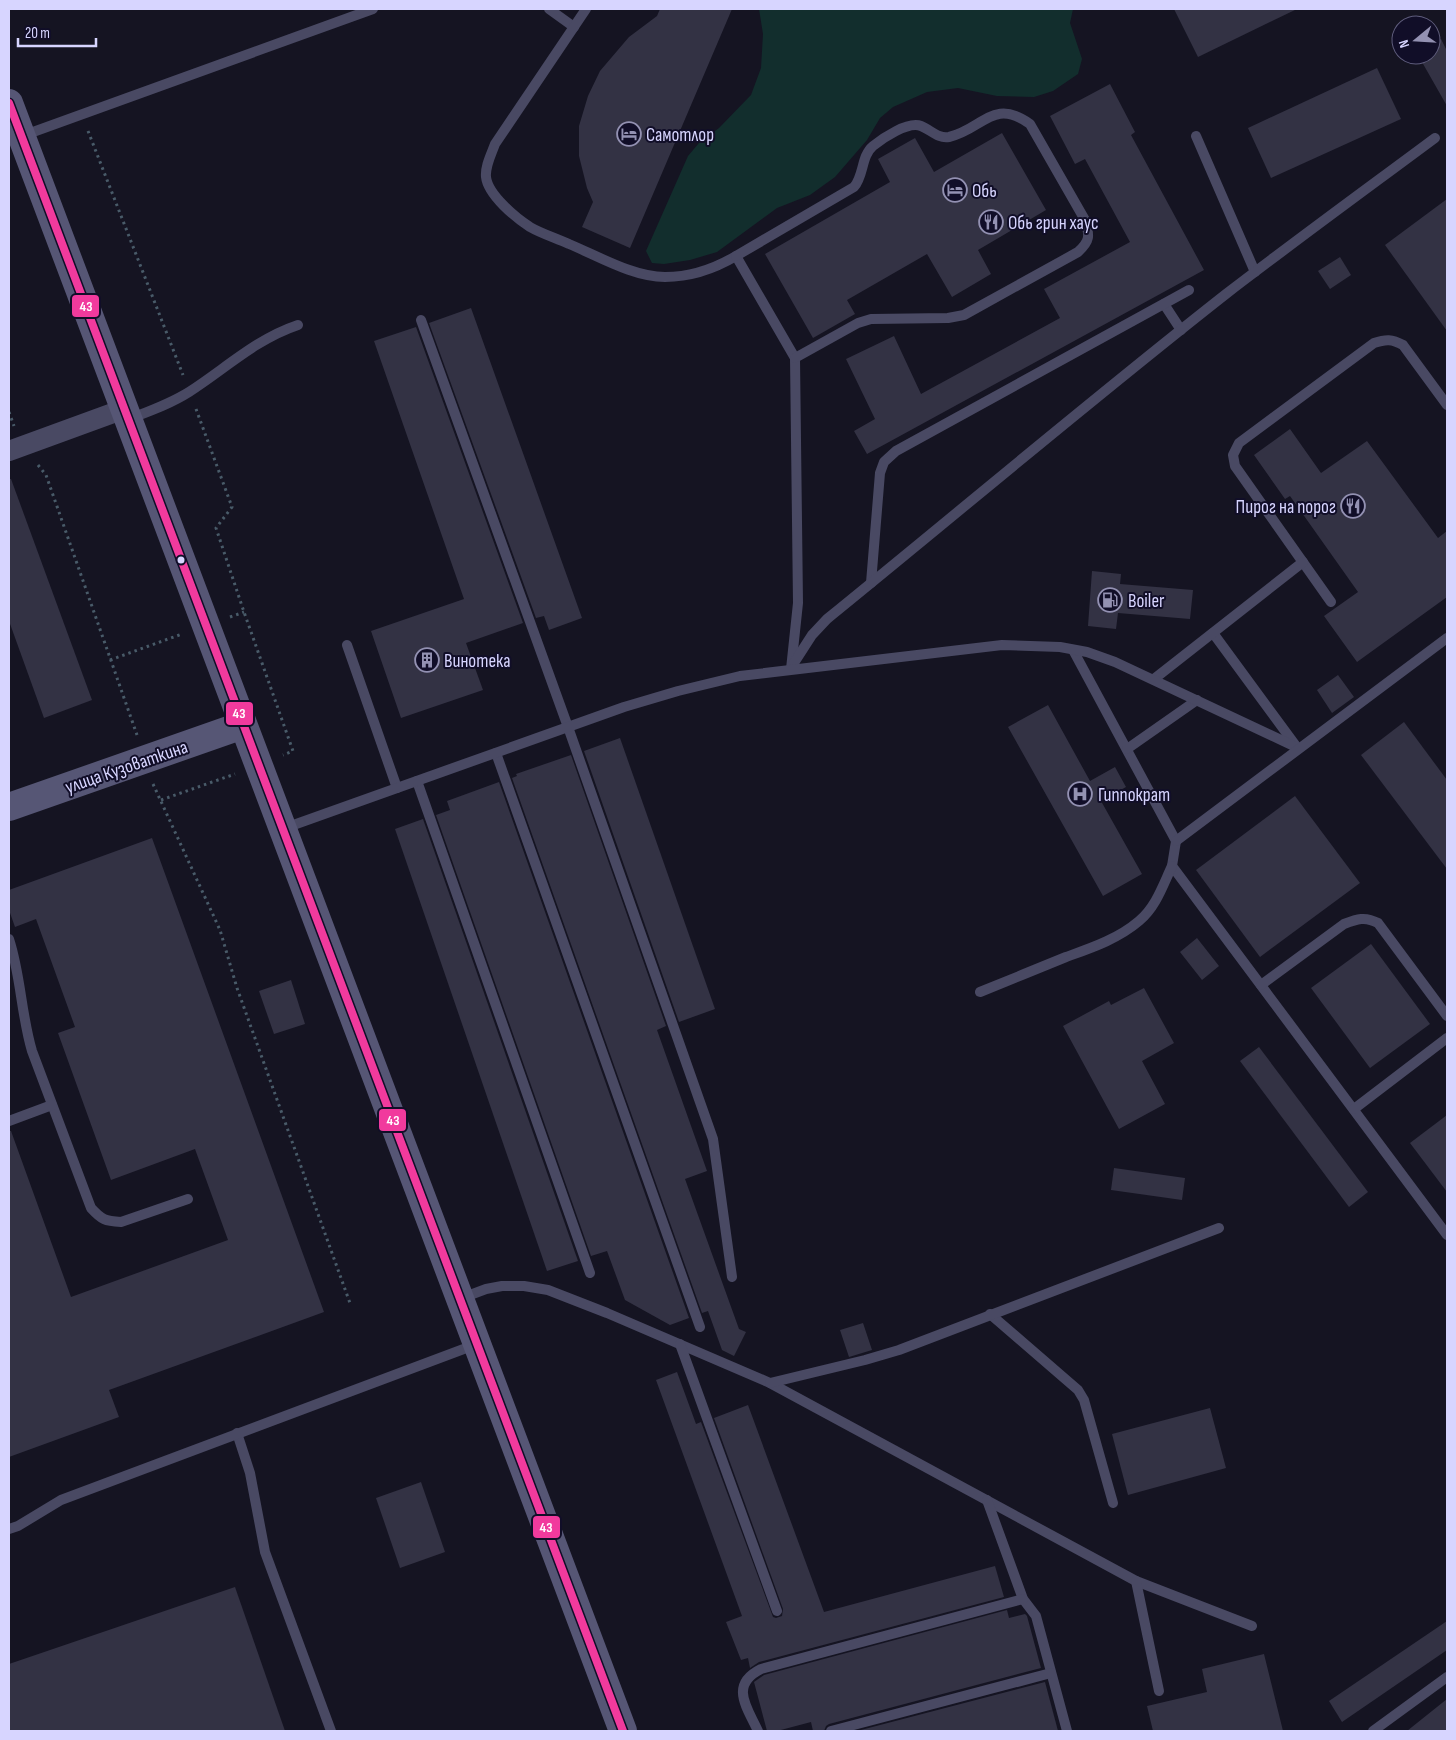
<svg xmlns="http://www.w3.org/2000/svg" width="1456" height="1740" viewBox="0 0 1456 1740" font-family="'Sofia Sans Condensed',sans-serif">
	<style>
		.green { fill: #122e2d }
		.building { fill: #333244 }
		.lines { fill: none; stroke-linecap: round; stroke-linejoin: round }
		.path { stroke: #495b69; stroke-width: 3; stroke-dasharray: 2.5 4; stroke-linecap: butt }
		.service { stroke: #494963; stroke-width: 10 }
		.minor { stroke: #494963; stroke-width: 20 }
		.secondary { stroke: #565675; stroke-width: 28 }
		.bus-1-casing { stroke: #110e28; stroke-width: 11 }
		.bus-1 { stroke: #f13a9d; stroke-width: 8 }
		.bus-dot { fill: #d7d5ff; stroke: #110e28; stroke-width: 2 }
		.labels { text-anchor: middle; stroke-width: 4; stroke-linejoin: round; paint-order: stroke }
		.poi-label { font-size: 19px; fill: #d7d5ff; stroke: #110e28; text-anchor: start }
		.street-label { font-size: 19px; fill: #d7d5ff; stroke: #110e28 }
		.line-badge { stroke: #110e28; stroke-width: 2 }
		.badge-label { font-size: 14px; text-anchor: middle; font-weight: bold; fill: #fff }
	</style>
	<rect width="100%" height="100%" fill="#151422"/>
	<polygon class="green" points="759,9 1073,9 1070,23 1082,59 1078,74 1053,91 1034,97 997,96 958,88 927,92 893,107 880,118 867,140 835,177 810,195 777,208 717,252 690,260 664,264 652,263 646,251 688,156 699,143 719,128 751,95 761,68 763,34"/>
	<g class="building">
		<polygon points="660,9 732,9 630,248 582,227 593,202 587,188 579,156 579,126 588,96 600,71 629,37 657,16"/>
		<polygon points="1174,9 1297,9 1198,57"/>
		<polygon points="1441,39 1447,51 1447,106 1418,55 1431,55 1431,43"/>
		<polygon points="1377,68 1401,119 1271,178 1248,128"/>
		<polygon points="1110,84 1135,132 1131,135 1204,270 867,454 854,431 875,419 846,359 894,336 921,394 1060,318 1044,289 1130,242 1085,159 1075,164 1050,116"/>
		<polygon points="1002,133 1046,210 978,250 991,274 952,297 927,254 847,300 855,314 813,338 765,254 890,182 878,159 915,138 934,172"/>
		<polygon points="1447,199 1447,331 1385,245"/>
		<polygon points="1340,257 1351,275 1330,289 1318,271"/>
		<polygon points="471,308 582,618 549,630 544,616 536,618 429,323"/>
		<polygon points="416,327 523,623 466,643 483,690 401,718 371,631 464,599 374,341"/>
		<polygon points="1290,429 1321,473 1367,441 1438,538 1447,531 1447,597 1357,662 1324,616 1358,592 1290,496 1285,499 1254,455"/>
		<polygon points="9,479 11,479 92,700 44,718 9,621"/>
		<polygon points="1092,571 1121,574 1120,584 1193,590 1190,619 1118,613 1116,629 1088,626"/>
		<polygon points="1338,675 1354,697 1332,713 1317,690"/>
		<polygon points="1048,705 1090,781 1115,767 1126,787 1101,801 1142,874 1103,896 1008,727"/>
		<polygon points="1404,722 1447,780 1447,869 1361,755"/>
		<polygon points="620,738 715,1009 679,1022 584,751"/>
		<polygon points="571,755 666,1026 657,1030 707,1171 685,1179 739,1329 746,1332 734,1356 722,1350 708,1311 702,1313 512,778 517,776 516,774"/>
		<polygon points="499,782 689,1318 670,1325 625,1300 607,1251 591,1256 436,815 450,810 447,801"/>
		<polygon points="1295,796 1360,883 1260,957 1196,870"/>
		<polygon points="423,819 578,1261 547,1271 395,829"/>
		<polygon points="152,838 324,1312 109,1390 119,1417 9,1457 9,1131 11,1131 71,1297 228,1240 195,1149 111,1180 58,1033 75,1027 36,919 15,927 9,910 9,890"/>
		<polygon points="1197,938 1219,966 1202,980 1180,952"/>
		<polygon points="1371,944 1430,1024 1370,1068 1311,988"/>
		<polygon points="291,980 305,1024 274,1034 259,991"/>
		<polygon points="1144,988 1174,1043 1142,1061 1165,1104 1119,1129 1063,1026 1109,1001 1111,1005"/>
		<polygon points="1259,1047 1368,1192 1349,1207 1240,1061"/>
		<polygon points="1447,1115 1447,1192 1410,1143"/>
		<polygon points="1114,1168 1185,1178 1182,1200 1111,1190"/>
		<polygon points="863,1323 872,1350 849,1357 840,1330"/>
		<polygon points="677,1372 696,1424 701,1422 773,1617 776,1618 782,1616 783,1609 714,1418 748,1405 824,1612 995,1566 1004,1597 759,1662 750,1668 748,1658 741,1660 726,1622 742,1616 656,1380"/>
		<polygon points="1210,1408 1226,1468 1128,1495 1112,1434"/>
		<polygon points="421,1482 445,1552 400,1568 376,1498"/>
		<polygon points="235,1587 285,1731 9,1731 9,1664"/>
		<polygon points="1007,1610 1009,1618 1025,1614 1027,1616 1041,1668 829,1724 826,1726 824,1731 813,1731 811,1722 777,1731 767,1731 754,1682 764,1675"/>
		<polygon points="1447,1621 1447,1650 1342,1722 1329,1701"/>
		<polygon points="1264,1654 1283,1731 1153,1731 1147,1706 1207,1692 1202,1669"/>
		<polygon points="1045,1682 1058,1731 857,1731"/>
		<polygon points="1447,1699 1447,1731 1407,1731"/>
	</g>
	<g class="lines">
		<g class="path">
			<polyline points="88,131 183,375"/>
			<polyline points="196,409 232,507 216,528 244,612 293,751 283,755"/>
			<polyline points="9,412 14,426"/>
			<polyline points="38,465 46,475 137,735"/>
			<polyline points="230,617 244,612"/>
			<polyline points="110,660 182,634"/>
			<polyline points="153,784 220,930 237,988 351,1306"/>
			<polyline points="161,800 235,774"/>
		</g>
		<g class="service">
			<polyline points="549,9 574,27"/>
			<path d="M586,9L495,144C491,155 485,166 486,177C488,195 516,218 530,227C542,234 556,238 569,244C598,256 633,277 665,277C691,277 714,269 736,256L795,358L798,603L791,669"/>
			<polyline points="22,136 373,9"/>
			<polyline points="1196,136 1255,272"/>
			<path d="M736,256L854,187C864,176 861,156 873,146C883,138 908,121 921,126C931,130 938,139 949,137C982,130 993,97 1030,124L1085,220C1090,236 1090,241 1078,252L964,315L948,318L871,319L858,323L795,358"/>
			<polyline points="1164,304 1181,330"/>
			<polyline points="421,320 568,727 713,1139 732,1277"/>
			<path d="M129,419C150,411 170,404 189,392C225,369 256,339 298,325"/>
			<polyline points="871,583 880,473 884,462 896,451 1189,290"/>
			<path d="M1331,602L1235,466L1233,455L1239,443L1374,343C1386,339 1392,339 1403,345L1447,405"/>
			<polyline points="1213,633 1296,746"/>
			<polyline points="347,645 397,788"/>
			<polyline points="1073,650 1176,841 1172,866 1447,1235"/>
			<path d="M792,666L812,635L827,619C960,511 1091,400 1226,294C1295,241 1365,190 1435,138"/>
			<polyline points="1154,679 1303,562"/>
			<polyline points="1127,749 1197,700"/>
			<polyline points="496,753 700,1327"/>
			<polyline points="417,781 590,1273"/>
			<polyline points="285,828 624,707 678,691 740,676 1002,645 1060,647 1087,652 1115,662 1298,748"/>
			<polyline points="1176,841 1447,638"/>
			<path d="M9,939C21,976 21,1014 32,1051L91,1208C102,1220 105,1221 121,1222L188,1199"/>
			<path d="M1261,985L1344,924C1357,919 1365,916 1378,923L1447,1016"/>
			<path d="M980,992C1009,980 1037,969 1066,957C1091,948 1118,939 1139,921C1156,907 1163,885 1172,866"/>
			<polyline points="1354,1109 1447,1038"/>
			<polyline points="9,1121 52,1105"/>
			<polyline points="462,1298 486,1289 502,1286 524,1286 548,1290 607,1313 770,1383 1136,1581 1252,1626"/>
			<polyline points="990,1314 1078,1390 1084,1400 1113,1503"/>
			<polyline points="680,1344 777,1611"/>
			<polyline points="770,1383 865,1360 899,1350 1219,1228"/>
			<polyline points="237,1433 250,1473 265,1552 331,1731"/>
			<polyline points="987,1500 1023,1599 1036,1616 1067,1731"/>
			<polyline points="9,1529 18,1526 61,1500 477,1344"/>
			<polyline points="1136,1581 1159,1691"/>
			<path d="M758,1731C747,1707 729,1685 761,1669L1023,1599"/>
			<polyline points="831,1731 1051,1673"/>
			<polyline points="1373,1731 1447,1677"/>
		</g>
		<polyline class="minor" points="9,451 124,409"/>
		<g class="secondary">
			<polyline points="9,103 623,1731"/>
			<polyline points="9,807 243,725"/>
		</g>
		<g class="bus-1-casing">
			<polyline id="bus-1" points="9,103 623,1731"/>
		</g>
		<use href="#bus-1" class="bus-1"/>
	</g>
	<defs>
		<g id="hotel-ring" transform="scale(1.25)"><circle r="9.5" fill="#110e28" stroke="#9391b2" stroke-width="1.5"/><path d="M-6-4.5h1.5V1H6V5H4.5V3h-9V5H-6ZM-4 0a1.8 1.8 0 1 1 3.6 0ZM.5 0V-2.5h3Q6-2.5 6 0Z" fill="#9391b2"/></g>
		<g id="restaurant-ring" transform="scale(1.25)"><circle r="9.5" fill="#110e28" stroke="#9391b2" stroke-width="1.5"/><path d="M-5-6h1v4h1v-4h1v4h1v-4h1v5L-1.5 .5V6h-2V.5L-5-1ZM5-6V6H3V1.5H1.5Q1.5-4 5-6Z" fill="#9391b2"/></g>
		<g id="fuel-ring" transform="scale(1.25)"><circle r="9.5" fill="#110e28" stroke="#9391b2" stroke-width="1.5"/><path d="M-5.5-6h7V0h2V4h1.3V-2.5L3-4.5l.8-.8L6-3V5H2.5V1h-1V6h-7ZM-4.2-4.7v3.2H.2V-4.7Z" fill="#9391b2"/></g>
		<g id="building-ring" transform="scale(1.25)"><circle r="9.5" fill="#110e28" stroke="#9391b2" stroke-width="1.5"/><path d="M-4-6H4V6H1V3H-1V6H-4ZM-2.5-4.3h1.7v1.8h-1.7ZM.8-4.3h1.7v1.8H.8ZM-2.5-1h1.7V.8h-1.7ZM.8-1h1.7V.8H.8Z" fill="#9391b2"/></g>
		<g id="hospital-ring" transform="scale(1.25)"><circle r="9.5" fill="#110e28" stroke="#9391b2" stroke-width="1.5"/><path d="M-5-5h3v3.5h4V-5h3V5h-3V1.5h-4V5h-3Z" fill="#9391b2"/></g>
	</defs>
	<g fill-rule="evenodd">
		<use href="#hotel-ring" x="629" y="134"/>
		<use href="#hotel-ring" x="955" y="190"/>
		<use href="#restaurant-ring" x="991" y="222"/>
		<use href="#restaurant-ring" x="1353" y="506"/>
		<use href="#fuel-ring" x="1110" y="600"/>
		<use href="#building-ring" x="427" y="660"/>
		<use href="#hospital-ring" x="1080" y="794"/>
	</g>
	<circle class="bus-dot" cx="181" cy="560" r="4.5"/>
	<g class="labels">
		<g class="poi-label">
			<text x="646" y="141">Самотлор</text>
			<text x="972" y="197">Обь</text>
			<text x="1008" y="229">Обь грин хаус</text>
			<text x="1336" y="513" text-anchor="end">Пирог на порог</text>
			<text x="1128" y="607">Boiler</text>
			<text x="444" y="667">Винотека</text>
			<text x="1098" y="801">Гиппократ</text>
		</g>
		<g class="street-label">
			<text transform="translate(126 766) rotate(-19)" y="7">улица Кузоваткина</text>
		</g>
	</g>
	<g class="line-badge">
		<rect x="71" y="294" width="29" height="24" rx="5" fill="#f13a9d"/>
		<rect x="225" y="701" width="29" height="25" rx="5" fill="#f13a9d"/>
		<rect x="378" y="1108" width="29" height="24" rx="5" fill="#f13a9d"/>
		<rect x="532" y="1515" width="29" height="24" rx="5" fill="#f13a9d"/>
	</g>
	<g class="badge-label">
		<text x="86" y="311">43</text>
		<text x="239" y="718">43</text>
		<text x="393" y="1125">43</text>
		<text x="546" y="1532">43</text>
	</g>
	<rect width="1456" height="1740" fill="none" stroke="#d7d5ff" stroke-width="20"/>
	<g transform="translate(1416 40) rotate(252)"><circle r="24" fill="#110e28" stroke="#605e7e"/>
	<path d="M0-4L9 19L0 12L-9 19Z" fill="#9391b2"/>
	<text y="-8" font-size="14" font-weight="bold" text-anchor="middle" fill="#d7d5ff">N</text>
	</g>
	<path d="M18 38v8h78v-8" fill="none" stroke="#d7d5ff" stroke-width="2.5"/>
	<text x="25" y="38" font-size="15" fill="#d7d5ff" stroke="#110e28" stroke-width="4" paint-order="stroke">20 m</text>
</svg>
